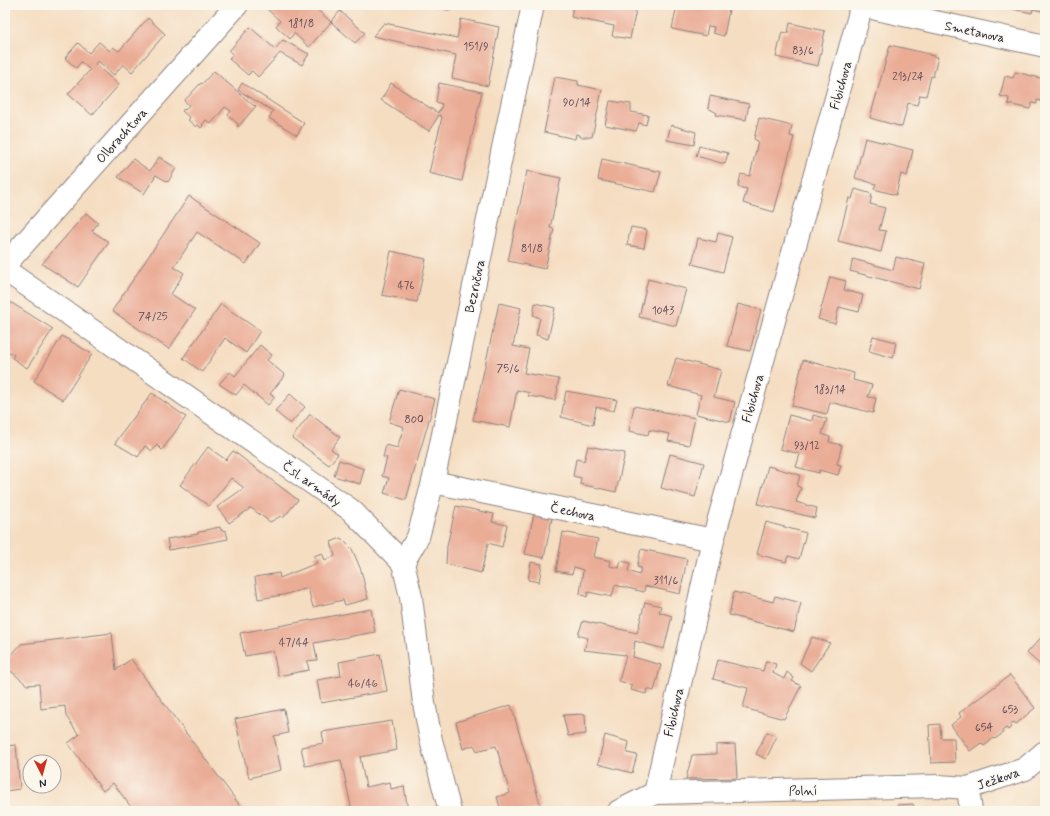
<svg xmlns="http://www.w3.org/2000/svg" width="1050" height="816" viewBox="0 0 1050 816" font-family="Mynerve,sans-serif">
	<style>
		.building { fill: #eaac95 }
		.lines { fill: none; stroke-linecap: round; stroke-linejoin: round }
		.minor-casing { stroke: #8c807e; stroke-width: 24 }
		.minor { stroke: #fff; stroke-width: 22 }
		.labels { text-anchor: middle; stroke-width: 3; stroke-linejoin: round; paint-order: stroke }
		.number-label { font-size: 11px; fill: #544452 }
		.street-label { font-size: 13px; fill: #22223b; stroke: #fbf7ec }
	</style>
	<rect width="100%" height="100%" fill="#fbf7ec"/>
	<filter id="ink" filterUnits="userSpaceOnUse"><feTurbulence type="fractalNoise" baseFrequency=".025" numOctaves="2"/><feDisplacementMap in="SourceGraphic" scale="8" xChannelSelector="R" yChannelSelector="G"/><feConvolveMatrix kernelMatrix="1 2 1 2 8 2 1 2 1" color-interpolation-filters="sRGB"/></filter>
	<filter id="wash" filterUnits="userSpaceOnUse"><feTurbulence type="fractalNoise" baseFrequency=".012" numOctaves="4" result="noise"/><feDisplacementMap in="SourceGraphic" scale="16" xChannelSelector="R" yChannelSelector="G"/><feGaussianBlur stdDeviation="0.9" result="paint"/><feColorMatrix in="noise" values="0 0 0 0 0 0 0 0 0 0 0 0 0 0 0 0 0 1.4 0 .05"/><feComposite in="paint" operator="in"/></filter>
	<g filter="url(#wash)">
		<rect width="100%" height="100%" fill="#f5ddc1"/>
		<g id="blocks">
			<g class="building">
				<polygon points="270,5 312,5 331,22 309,47 294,33 290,39 276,26 280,21 267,9"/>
				<polygon points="426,5 450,5 449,10"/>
				<polygon points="573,5 637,5 630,39 612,36 614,26 571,17"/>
				<polygon points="677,5 703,5 729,10 724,36 713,33 714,27 708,26 706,36 672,29"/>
				<polygon points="1008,5 1045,5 1045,12 1033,9 1032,13 1008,8"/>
				<polygon points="340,11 365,33 355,43 331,22"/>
				<polygon points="148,18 165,34 132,72 123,64 114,75 98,61 95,64 119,85 92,115 68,94 90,70 81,62 76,68 65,58 78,43 89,53 99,42 110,51 113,47 119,51"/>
				<polygon points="461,19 499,27 488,86 452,78 456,55 373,36 384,23 457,38"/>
				<polygon points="790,23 825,31 818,66 776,57 782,32 788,33"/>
				<polygon points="250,27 275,49 283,40 309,54 302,65 280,53 258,77 252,71 248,75 229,59 233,54 229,51"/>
				<polygon points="890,45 929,54 929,55 938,57 933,77 931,76 926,96 920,95 917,105 908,103 902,127 870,118"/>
				<polygon points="214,71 254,106 255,105 256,106 238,127 237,125 238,124 228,115 231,111 225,107 211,124 206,120 202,125 203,126 201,128 198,125 196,127 188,120 190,118 182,111 184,109 185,110 189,105 184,101 201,83 202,84"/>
				<polygon points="1015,72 1045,79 1045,102 1037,100 1037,104 1032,103 1030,109 1008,104 1009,98 1000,96 1005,76 1013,78"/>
				<polygon points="555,77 578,81 578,85 602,90 592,137 580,137 580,135 576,134 575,139 544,132"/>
				<polygon points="242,83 304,123 297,135 269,118 273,111 238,90"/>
				<polygon points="391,83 438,113 439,110 440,111 442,104 436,102 439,83 482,92 462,181 429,173 442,117 439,115 429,131 381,100"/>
				<polygon points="710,96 749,104 746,120 716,115 717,113 708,108"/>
				<polygon points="610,101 631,104 631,112 648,115 646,125 639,123 636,131 605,125"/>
				<polygon points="759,118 792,126 790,136 794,137 774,212 743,203 747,189 738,187 741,174 750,176 758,141 754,139"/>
				<polygon points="671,125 696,132 694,145 667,140"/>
				<polygon points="865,138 913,150 907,176 901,174 896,195 874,189 876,184 855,178"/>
				<polygon points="699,146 728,153 725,164 696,156"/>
				<polygon points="159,157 176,168 168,182 156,175 144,194 118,177 133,159 150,171"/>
				<polygon points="602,159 661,172 655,192 598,180"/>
				<polygon points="527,171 561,178 550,228 554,229 545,269 508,261"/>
				<polygon points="855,189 872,194 870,204 885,208 879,230 886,231 881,252 838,241 849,198 852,199"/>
				<polygon points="189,196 260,243 246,264 197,232 174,267 184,273 171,294 195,310 169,349 112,311"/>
				<polygon points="86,213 98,223 92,231 109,242 78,287 42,264"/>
				<polygon points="631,227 647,230 644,248 627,245"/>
				<polygon points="718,233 732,237 723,272 692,264 698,238 716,242"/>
				<polygon points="391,251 426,259 417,302 382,295"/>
				<polygon points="896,257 925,264 919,289 850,271 853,259 893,270"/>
				<polygon points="830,277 846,281 844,290 863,295 859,312 839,307 835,324 818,319"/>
				<polygon points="648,279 686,289 676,326 639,317"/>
				<polygon points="7,300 53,329 27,368 12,358 14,355 5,349 5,303"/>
				<polygon points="499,303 521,308 513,346 529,349 524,373 559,379 557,389 558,389 555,400 528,396 530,393 517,390 510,427 473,420"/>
				<polygon points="535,303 555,308 548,339 536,335 540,318 533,315"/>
				<polygon points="221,304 260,331 246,353 225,338 202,372 183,358"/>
				<polygon points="738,304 761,310 750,351 727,346"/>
				<polygon points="62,336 92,354 63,400 34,381"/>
				<polygon points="873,336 896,342 893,358 869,351"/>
				<polygon points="260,345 272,355 267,360 285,375 270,394 275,397 268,405 244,385 236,395 219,384 230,372 235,376"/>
				<polygon points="676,358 721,370 714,397 735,402 730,422 696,414 701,395 668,386"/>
				<polygon points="803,360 854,373 853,380 872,385 868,397 876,398 873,413 830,402 827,414 792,406"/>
				<polygon points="399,389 435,399 406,500 384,493 389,478 382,476 387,458 383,457 386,445 397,448 404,427 389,422"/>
				<polygon points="566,391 617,400 614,411 596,407 593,425 561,417"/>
				<polygon points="152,393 186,417 162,450 157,445 152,451 145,446 138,457 115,443"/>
				<polygon points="290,394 305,407 290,424 275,411"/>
				<polygon points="634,406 695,418 689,445 668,441 670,434 649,430 648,435 629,431"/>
				<polygon points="310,414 340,437 331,449 338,454 329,465 292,438"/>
				<polygon points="789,415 812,421 813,415 827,419 822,434 830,437 829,442 842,445 837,464 841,465 838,475 819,470 819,473 796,467 800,454 780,449"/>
				<polygon points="588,446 625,453 616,492 580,484 581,478 573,476 576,459 584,461"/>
				<polygon points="208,447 226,460 233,451 298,500 283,518 281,516 270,522 251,508 229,523 217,507 244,488 231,478 209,506 180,485"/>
				<polygon points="670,454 704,463 695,497 661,488"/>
				<polygon points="339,460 364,469 360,484 334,476"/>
				<polygon points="768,466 800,475 797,486 801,488 796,502 817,508 815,518 758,504"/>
				<polygon points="456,506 494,514 492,522 507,525 502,547 488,543 481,573 446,564 447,546"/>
				<polygon points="534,514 552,518 544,558 525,554"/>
				<polygon points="766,522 806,533 799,559 788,556 786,562 757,554"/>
				<polygon points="220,527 221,530 226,531 228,539 169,550 167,539 198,534 198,532 206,531 205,530"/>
				<polygon points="563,532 598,539 594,557 611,561 610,566 619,568 621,561 630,563 628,571 639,575 641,568 637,567 641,549 687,559 680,594 645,586 644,592 615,585 612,597 588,592 587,597 580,594 583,570 574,567 572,574 556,571"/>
				<polygon points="341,538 352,549 361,570 368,599 345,605 343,600 313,607 308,588 283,595 258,599 255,577 279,573 280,578 317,563 314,556 322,553 325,560 335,556 331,542"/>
				<polygon points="531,562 542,564 539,582 528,580"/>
				<polygon points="734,592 773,602 775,596 801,603 794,632 729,615"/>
				<polygon points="645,602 661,606 659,612 672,616 664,649 635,641 633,657 661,665 654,691 647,689 646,694 631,690 632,685 619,681 626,655 584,650 588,638 578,635 583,621 637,633"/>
				<polygon points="371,609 375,632 314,643 317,660 307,661 309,670 278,676 273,651 245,656 240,633"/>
				<polygon points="112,633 116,670 131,659 244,811 134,811 113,783 103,791 68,743 79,735 66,716 65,706 41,709 39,684 27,685 5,666 5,663 21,644"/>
				<polygon points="1045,633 1045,669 1027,653"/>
				<polygon points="812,637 830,643 811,671 800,663"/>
				<polygon points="380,654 387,691 321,703 317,680 341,676 339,662"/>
				<polygon points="718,660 763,671 766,661 776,664 773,673 784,679 787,672 794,678 792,681 801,686 784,719 743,708 748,688 713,679"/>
				<polygon points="1010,675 1035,708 1016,724 1014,722 1010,724 1012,726 1008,730 1006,728 1002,731 1003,733 995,739 994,738 984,746 981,743 970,751 951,725 961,717 959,713"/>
				<polygon points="511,705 541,807 530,811 501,811 497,797 510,793 496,746 477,751 474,745 463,749 456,722"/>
				<polygon points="284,709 288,733 274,736 281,770 249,778 235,719"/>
				<polygon points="585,714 586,734 568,736 563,715"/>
				<polygon points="392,721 397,750 360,757 366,787 390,782 391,789 404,786 408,811 352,811 341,760 305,766 301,747 324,743 322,732"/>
				<polygon points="940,724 941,738 954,738 955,762 931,763 929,725"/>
				<polygon points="767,732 777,736 766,759 756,754"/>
				<polygon points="605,735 629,742 627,753 637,755 632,773 598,764"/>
				<polygon points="735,744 737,778 686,779 692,755 716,754 716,745"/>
				<polygon points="16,745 20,789 5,791 5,746"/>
				<polygon points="913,804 915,811 897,811 897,805"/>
			</g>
		</g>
	</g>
	<g filter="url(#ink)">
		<use href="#blocks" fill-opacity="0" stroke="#8c807e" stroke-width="1"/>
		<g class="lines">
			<g class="minor-casing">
				<g id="minor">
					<polyline points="858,5 1045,46"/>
					<polyline points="5,265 237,5"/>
					<polyline points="5,270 351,510 403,563 411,597 424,703 431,740 450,811"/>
					<polyline points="433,482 713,540"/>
					<polyline points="403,563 418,537 433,482 533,5"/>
					<polyline points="968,788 971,811"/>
					<polyline points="655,793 713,540 862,5"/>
					<polyline points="619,811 655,793 938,786 968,788 1025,769 1045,752"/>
				</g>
			</g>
			<use href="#minor" class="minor"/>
		</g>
	</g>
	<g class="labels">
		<g class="number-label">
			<text x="301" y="27">181/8</text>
			<text x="476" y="50">151/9</text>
			<text x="803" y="54">83/6</text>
			<text x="908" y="80">213/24</text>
			<text x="577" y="106">90/14</text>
			<text x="532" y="252">81/8</text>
			<text x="406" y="289">476</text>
			<text x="663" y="314">1043</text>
			<text x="153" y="320">74/25</text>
			<text x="508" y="372">75/6</text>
			<text x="830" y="393">183/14</text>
			<text x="414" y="423">800</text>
			<text x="807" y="449">93/12</text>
			<text x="666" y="584">311/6</text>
			<text x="294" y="646">47/44</text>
			<text x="363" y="687">46/46</text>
			<text x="1010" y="713">653</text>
			<text x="984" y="731">654</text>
		</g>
		<g class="street-label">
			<text transform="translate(975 31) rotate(12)" y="5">Smetanova</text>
			<text transform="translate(840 85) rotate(-74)" y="5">Fibichova</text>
			<text transform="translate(121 135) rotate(-48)" y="5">Olbrachtova</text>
			<text transform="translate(474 286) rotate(-78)" y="5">Bezručova</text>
			<text transform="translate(752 398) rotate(-74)" y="5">Fibichova</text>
			<text transform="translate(312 483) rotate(35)" y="5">Čsl. armády</text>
			<text transform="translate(573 511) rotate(12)" y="5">Čechova</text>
			<text transform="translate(673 712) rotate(-77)" y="5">Fibichova</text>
			<text transform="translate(998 778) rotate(-19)" y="5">Ježkova</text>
			<text transform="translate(803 790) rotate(-1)" y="5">Polní</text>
		</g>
	</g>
	<rect width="1050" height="816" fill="none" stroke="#fbf7ec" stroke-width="20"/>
	<g transform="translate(42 774) rotate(174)"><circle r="19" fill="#fbf7ec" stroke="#a4a2a5"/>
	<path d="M0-3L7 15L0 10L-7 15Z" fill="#c8321e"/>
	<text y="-6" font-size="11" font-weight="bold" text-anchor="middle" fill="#22223b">N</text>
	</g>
</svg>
